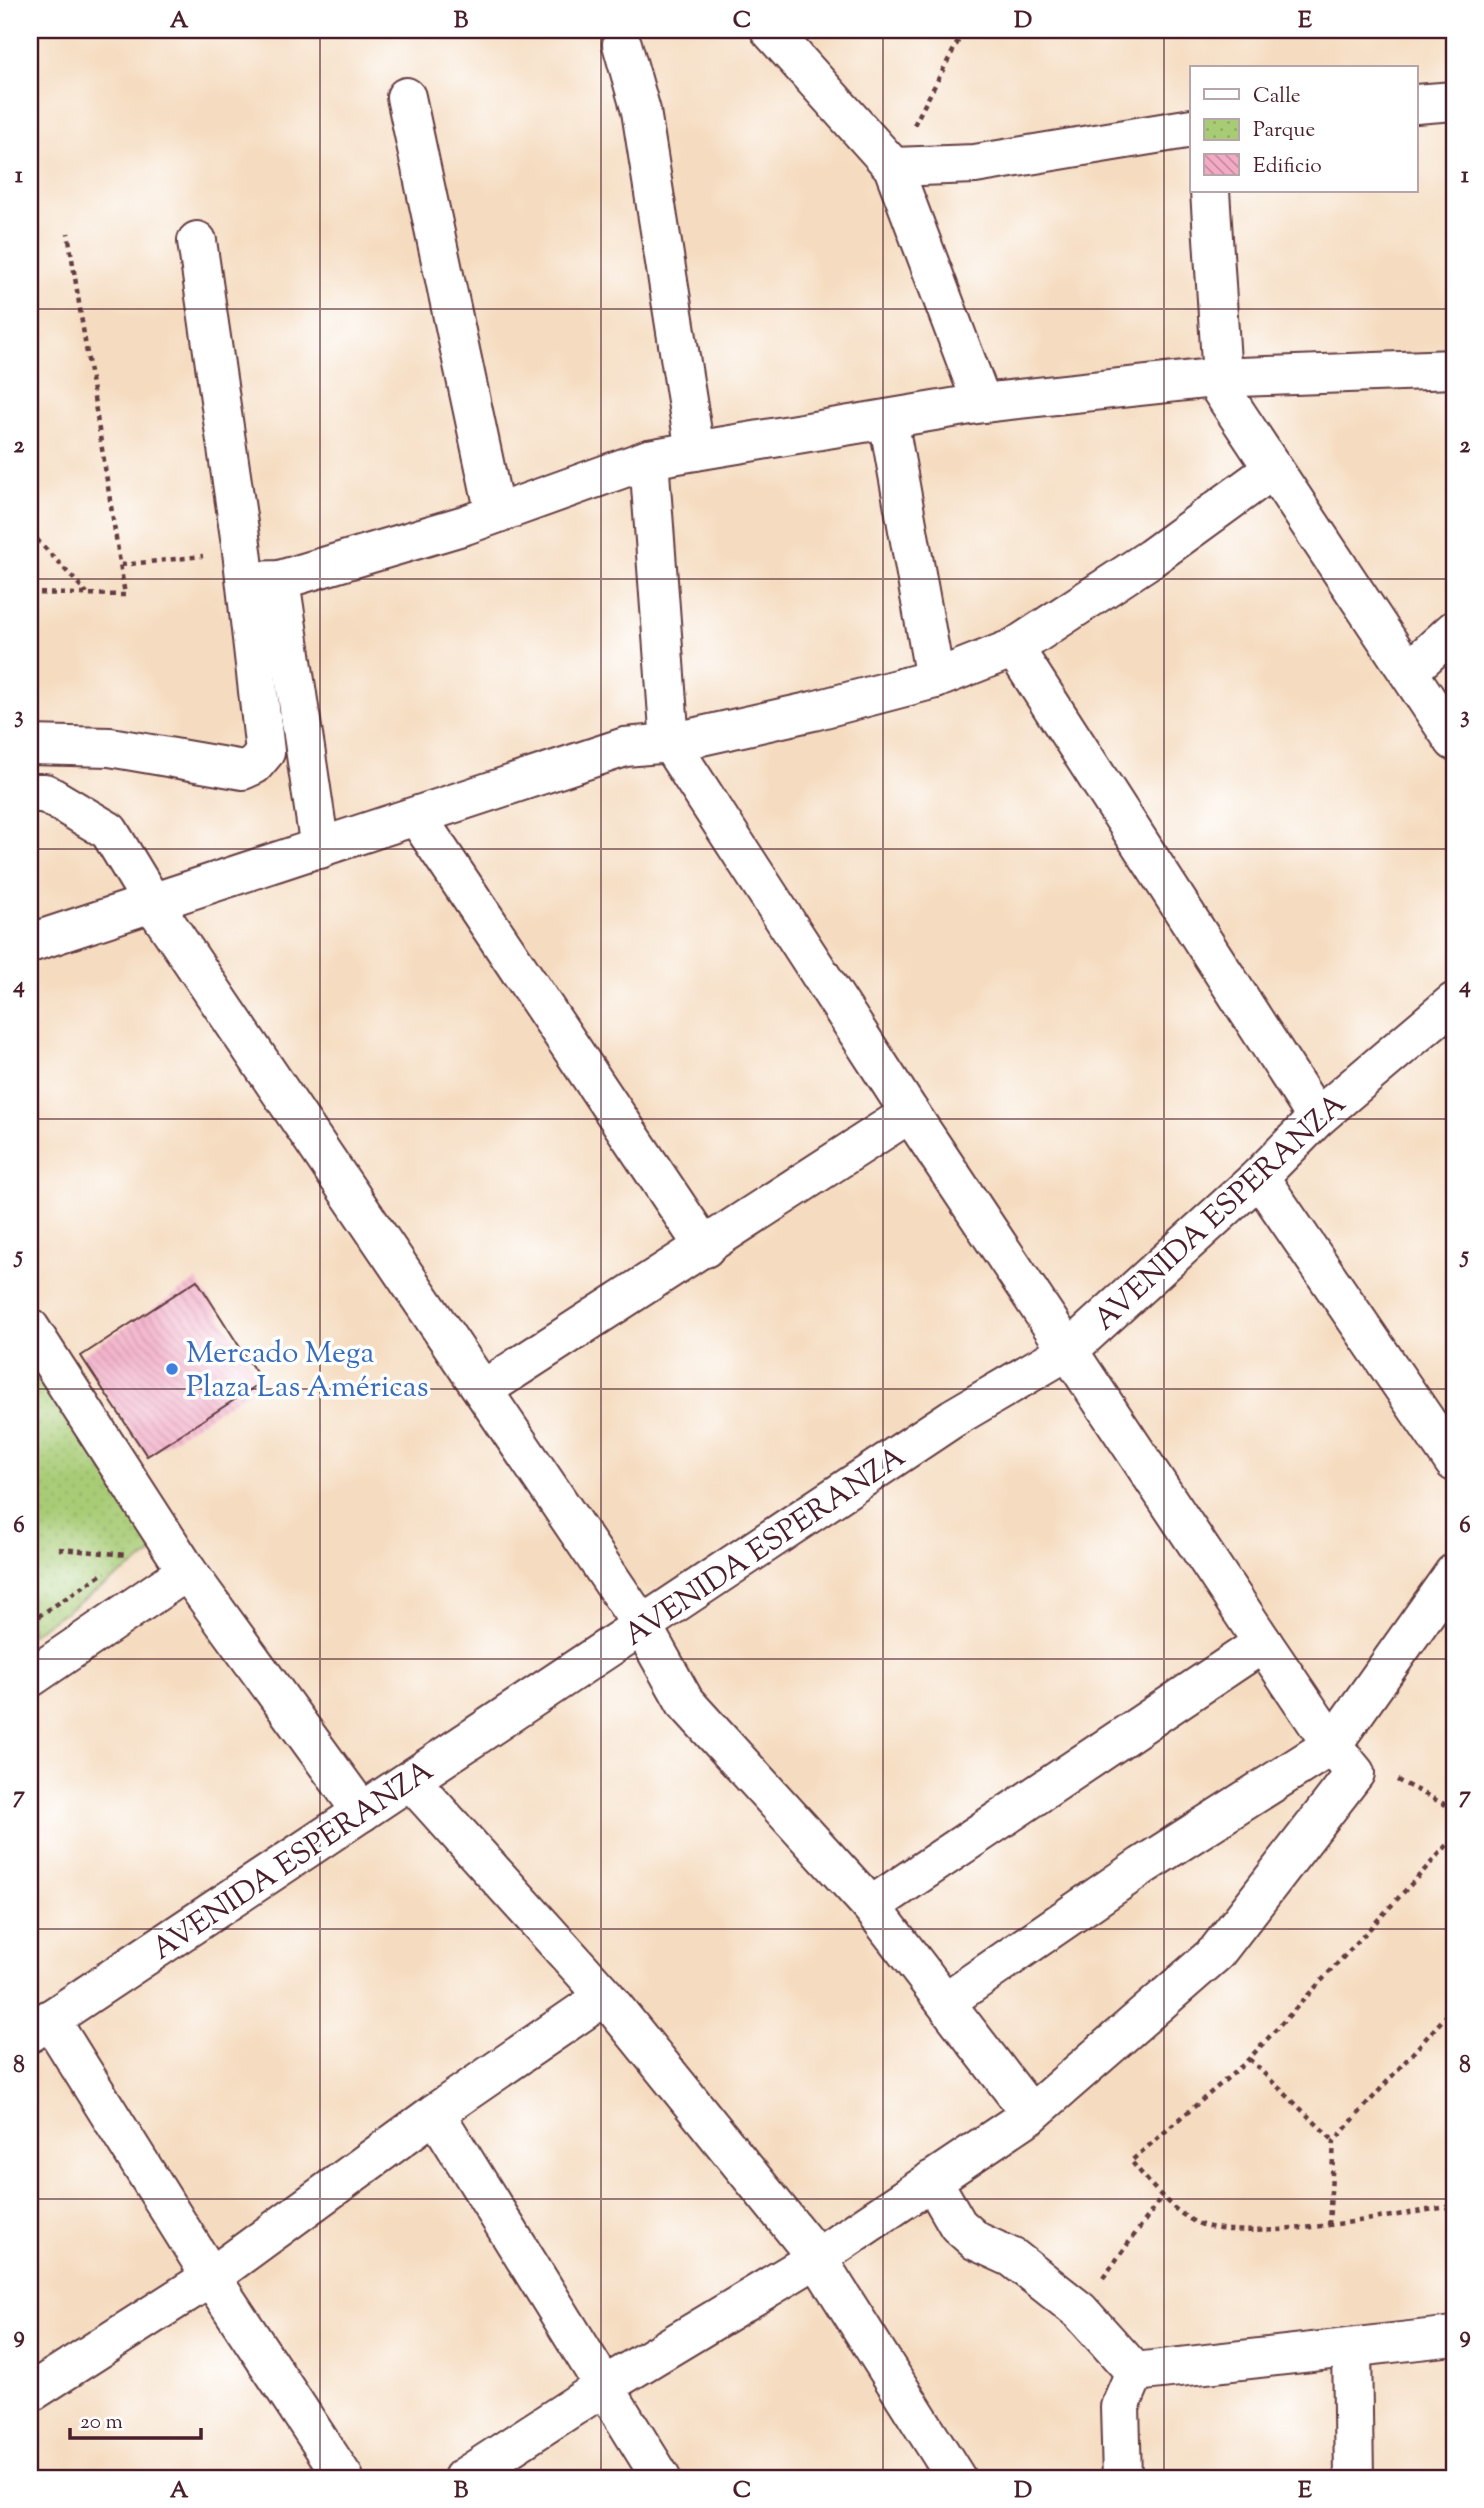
<svg xmlns="http://www.w3.org/2000/svg" width="1484" height="2508" viewBox="0 0 1484 2508" font-family="'Sorts Mill Goudy',serif">
	<style>
		.park { fill: url(#park-dots); stroke: #797650; stroke-width: 2 }
		.building { fill: url(#building-back-hatch) }
		.lines { fill: none; stroke-linecap: round; stroke-linejoin: round }
		.minor-casing { stroke: #643b41; stroke-width: 42 }
		.path { stroke: #643b41; stroke-width: 4.5; stroke-dasharray: 5 5; stroke-linecap: butt }
		.minor { stroke: #fff; stroke-width: 38 }
		.grid { fill: none; stroke: #4a1f2b; stroke-width: 2; stroke-opacity: 0.55 }
		.shop-dot { fill: #3f7fe0; stroke: #fff; stroke-width: 2.5 }
		.labels { text-anchor: middle; stroke-width: 7; stroke-linejoin: round; paint-order: stroke }
		.street-label { font-size: 30px; fill: #4a1f2b; stroke: #fff }
		.shop-label { font-size: 30px; fill: #366cbe; stroke: #fff; text-anchor: start }
		.neatline { fill: none; stroke: #4a1f2b; stroke-width: 2.5 }
		.grid-label { font-size: 23px; text-anchor: middle; font-weight: bold; fill: #4a1f2b }
	</style>
	<defs>
		<pattern id="park-dots" width="8" height="8" patternUnits="userSpaceOnUse" patternTransform="scale(1.75)"><rect width="8" height="8" fill="#a8cc76"/><path d="M2 2h.1M6 6h.1" fill="none" stroke="#92af66" stroke-width="1.8" stroke-linecap="round"/></pattern>
		<pattern id="building-back-hatch" width="6" height="6" patternUnits="userSpaceOnUse" patternTransform="scale(1.75)"><rect width="6" height="6" fill="#f3aac5"/><path d="M-1 5l2 2M0 0l6 6M5-1l2 2" fill="none" stroke="#c78aa0"/></pattern>
	</defs>
	<rect width="100%" height="100%" fill="#fff"/>
	<filter id="ink" filterUnits="userSpaceOnUse"><feTurbulence type="fractalNoise" baseFrequency=".0143" numOctaves="2"/><feDisplacementMap in="SourceGraphic" scale="14" xChannelSelector="R" yChannelSelector="G"/><feConvolveMatrix kernelMatrix="1 2 1 2 8 2 1 2 1" color-interpolation-filters="sRGB"/></filter>
	<filter id="wash" filterUnits="userSpaceOnUse"><feTurbulence type="fractalNoise" baseFrequency=".00686" numOctaves="4" result="noise"/><feDisplacementMap in="SourceGraphic" scale="28" xChannelSelector="R" yChannelSelector="G"/><feGaussianBlur stdDeviation="1.57" result="paint"/><feColorMatrix in="noise" values="0 0 0 0 0 0 0 0 0 0 0 0 0 0 0 0 0 1.4 0 .05"/><feComposite in="paint" operator="in"/></filter>
	<g filter="url(#wash)">
		<rect width="100%" height="100%" fill="#f5dcc0"/>
		<polygon class="park" points="30,1360 156,1551 30,1635"/>
		<g id="blocks">
			<polygon class="building" points="197,1280 262,1382 147,1456 81,1356"/>
		</g>
	</g>
	<g filter="url(#ink)">
		<use href="#blocks" fill-opacity="0" stroke="#643b41" stroke-width="2"/>
		<g class="lines">
			<g class="minor-casing">
				<g id="minor">
					<polyline points="770,30 893,167 982,403"/>
					<polyline points="622,44 641,111 695,451"/>
					<polyline points="406,97 495,514"/>
					<polyline points="1416,104 1454,101"/>
					<polyline points="893,167 975,164 1192,128"/>
					<polyline points="1210,191 1222,378"/>
					<polyline points="1213,378 1454,741"/>
					<polyline points="888,419 935,679"/>
					<polyline points="280,580 320,849"/>
					<polyline points="246,581 280,580 465,525 649,459 695,451 982,403 1213,378 1454,369"/>
					<polyline points="1014,648 1317,1118"/>
					<polyline points="1409,671 1454,630"/>
					<polyline points="30,745 110,747 243,770 254,765 265,752 242,551 197,241"/>
					<polyline points="30,793 45,793 109,831 152,902 643,1627 685,1702 871,1906 1031,2114"/>
					<polyline points="417,817 705,1248"/>
					<polyline points="30,943 625,747 670,743 813,711 935,679 1014,648 1151,558 1273,469"/>
					<polyline points="1259,1177 1454,1462"/>
					<polyline points="30,1328 187,1571 362,1812"/>
					<polyline points="484,1389 910,1113"/>
					<polyline points="30,1678 187,1571"/>
					<polyline points="410,1780 605,1996 817,2258 956,2478"/>
					<polyline points="871,1906 1263,1643"/>
					<polyline points="945,2002 1142,1866 1332,1745 1454,1573"/>
					<polyline points="50,2019 211,2277 344,2478"/>
					<polyline points="30,2033 953,1418 1069,1350 1259,1177 1317,1118 1454,1002"/>
					<polyline points="435,2113 661,2478"/>
					<polyline points="932,2180 958,2225 976,2241 1013,2258 1080,2311 1135,2372"/>
					<polyline points="1352,2348 1354,2478"/>
					<polyline points="1135,2372 1454,2336"/>
					<polyline points="30,2393 211,2277 435,2113 605,1996"/>
					<polyline points="463,2478 603,2387 817,2258 1031,2114 1216,1953 1355,1773 1332,1745 1263,1643 910,1113 670,743 649,459"/>
					<polyline points="1122,2478 1120,2407 1135,2372"/>
				</g>
			</g>
			<g class="path">
				<polyline points="914,125 964,30"/>
				<polyline points="30,532 87,593"/>
				<polyline points="121,565 203,556"/>
				<polyline points="30,593 125,595 68,233"/>
				<polyline points="59,1549 128,1555"/>
				<polyline points="30,1622 105,1572"/>
				<polyline points="1397,1780 1454,1809"/>
				<path d="M1454,1838L1244,2064L1131,2161C1149,2182 1171,2211 1197,2223C1249,2245 1396,2214 1454,2206"/>
				<polyline points="1249,2059 1334,2141"/>
				<polyline points="1329,2225 1334,2141 1454,2007"/>
				<polyline points="1103,2278 1162,2197"/>
			</g>
			<use href="#minor" class="minor"/>
		</g>
	</g>
	<path class="grid" d="M320,30V2478M601,30V2478M883,30V2478M1164,30V2478M30,309H1454M30,579H1454M30,849H1454M30,1119H1454M30,1389H1454M30,1659H1454M30,1929H1454M30,2199H1454"/>
	<circle class="shop-dot" cx="172" cy="1369" r="7"/>
	<g class="labels">
		<g class="street-label">
			<text transform="translate(1219 1211) rotate(-43)" y="10">AVENIDA ESPERANZA</text>
			<text transform="translate(764 1545) rotate(-34)" y="10">AVENIDA ESPERANZA</text>
			<text transform="translate(292 1859) rotate(-34)" y="10">AVENIDA ESPERANZA</text>
		</g>
		<g class="shop-label">
			<text x="186" y="1362">Mercado Mega<tspan x="186" dy="34">Plaza Las Américas</tspan></text>
		</g>
	</g>
	<rect width="1484" height="2508" fill="none" stroke="#fff" stroke-width="77"/>
	<rect x="1190" y="66" width="228" height="126" fill="#ffffff" stroke="#b7a5aa" stroke-width="2"/>
	<rect x="1204" y="89" width="35" height="10" fill="#ffffff" stroke="#b7a5aa" stroke-width="2"/>
	<text x="1253" y="102" font-size="21" fill="#4a1f2b">Calle</text>
	<rect x="1204" y="119" width="35" height="21" fill="url(#park-dots)" stroke="#b7a5aa" stroke-width="2"/>
	<text x="1253" y="136" font-size="21" fill="#4a1f2b">Parque</text>
	<rect x="1204" y="154" width="35" height="21" fill="url(#building-back-hatch)" stroke="#b7a5aa" stroke-width="2"/>
	<text x="1253" y="172" font-size="21" fill="#4a1f2b">Edificio</text>
	<path d="M70 2428v10h131v-10" fill="none" stroke="#4a1f2b" stroke-width="3.5"/>
	<text x="80" y="2428" font-size="21" fill="#4a1f2b" stroke="#ffffff" stroke-width="5" paint-order="stroke">20 m</text>
	<rect x="38" y="38" width="1408" height="2432" class="neatline"/>
	<g class="grid-label">
		<text x="179" y="27">A</text>
		<text x="461" y="27">B</text>
		<text x="742" y="27">C</text>
		<text x="1023" y="27">D</text>
		<text x="1305" y="27">E</text>
		<text x="19" y="182">1</text>
		<text x="1465" y="182">1</text>
		<text x="19" y="452">2</text>
		<text x="1465" y="452">2</text>
		<text x="19" y="722">3</text>
		<text x="1465" y="722">3</text>
		<text x="19" y="992">4</text>
		<text x="1465" y="992">4</text>
		<text x="19" y="1262">5</text>
		<text x="1465" y="1262">5</text>
		<text x="19" y="1532">6</text>
		<text x="1465" y="1532">6</text>
		<text x="19" y="1802">7</text>
		<text x="1465" y="1802">7</text>
		<text x="19" y="2072">8</text>
		<text x="1465" y="2072">8</text>
		<text x="19" y="2342">9</text>
		<text x="1465" y="2342">9</text>
		<text x="179" y="2497">A</text>
		<text x="461" y="2497">B</text>
		<text x="742" y="2497">C</text>
		<text x="1023" y="2497">D</text>
		<text x="1305" y="2497">E</text>
	</g>
</svg>
